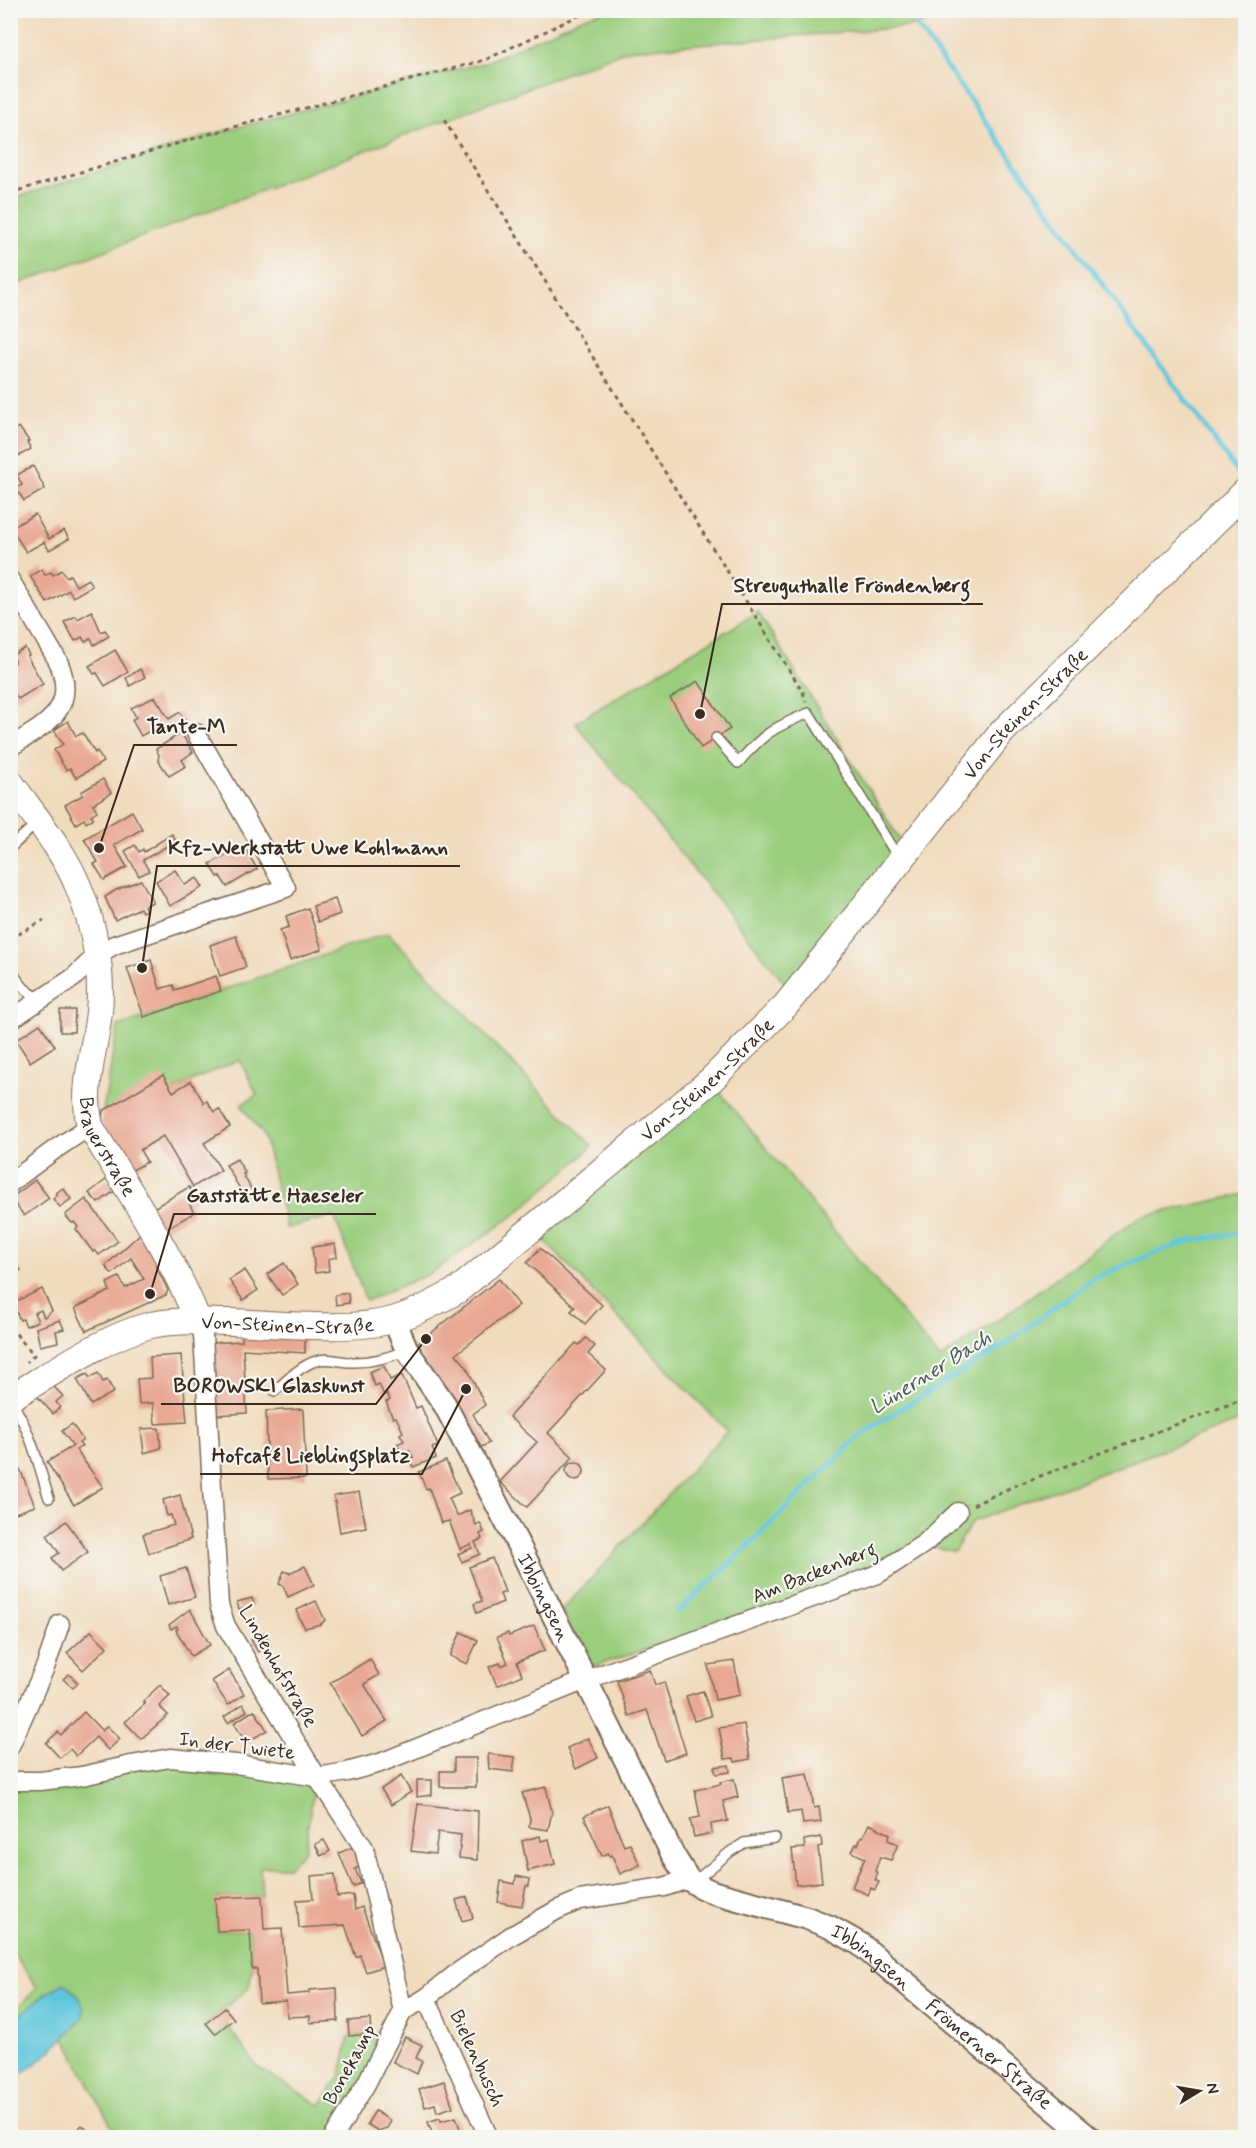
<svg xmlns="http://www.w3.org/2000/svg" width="1256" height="2148" viewBox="0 0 1256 2148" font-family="Mynerve,sans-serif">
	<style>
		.green { fill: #9acd7c; stroke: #6a7c4d; stroke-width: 1.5 }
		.water { fill: #5fc6db; stroke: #4d787c; stroke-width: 1.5 }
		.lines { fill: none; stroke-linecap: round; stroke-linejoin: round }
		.stream { stroke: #5fc6db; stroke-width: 5 }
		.building { fill: #e9a893 }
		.service-casing { stroke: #7b6856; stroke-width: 12 }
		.minor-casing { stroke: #7b6856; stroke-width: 21 }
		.tertiary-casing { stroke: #7b6856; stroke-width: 26 }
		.secondary-casing { stroke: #7b6856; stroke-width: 28 }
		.path { stroke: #7b6856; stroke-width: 3; stroke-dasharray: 4.5 4.5; stroke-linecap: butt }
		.service { stroke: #fff; stroke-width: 9 }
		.minor { stroke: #fff; stroke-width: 18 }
		.tertiary { stroke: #fff; stroke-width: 22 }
		.secondary { stroke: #fff; stroke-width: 26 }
		.labels { text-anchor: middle; stroke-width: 4.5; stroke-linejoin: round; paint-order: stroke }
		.street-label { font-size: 20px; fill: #3b2a1e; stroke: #f6f6f2 }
		.water-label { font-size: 21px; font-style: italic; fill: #465957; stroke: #f6f6f2 }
		.leader { fill: none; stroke: #3b2a1e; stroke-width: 2 }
		.callout-dot { fill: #3b2a1e; stroke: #f6f6f2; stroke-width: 2 }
		.callout-label { font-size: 21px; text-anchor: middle; font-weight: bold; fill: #3b2a1e; stroke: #f6f6f2; stroke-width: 4.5; stroke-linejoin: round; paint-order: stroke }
	</style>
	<rect width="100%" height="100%" fill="#f6f6f2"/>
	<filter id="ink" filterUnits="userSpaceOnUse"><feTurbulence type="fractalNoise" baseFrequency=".0167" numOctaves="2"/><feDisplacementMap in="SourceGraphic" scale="12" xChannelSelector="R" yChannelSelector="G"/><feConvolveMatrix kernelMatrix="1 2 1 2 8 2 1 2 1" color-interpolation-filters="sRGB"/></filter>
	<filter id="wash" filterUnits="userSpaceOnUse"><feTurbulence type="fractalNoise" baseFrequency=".008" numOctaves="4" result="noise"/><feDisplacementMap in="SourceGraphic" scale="24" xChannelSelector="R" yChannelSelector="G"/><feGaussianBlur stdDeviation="1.35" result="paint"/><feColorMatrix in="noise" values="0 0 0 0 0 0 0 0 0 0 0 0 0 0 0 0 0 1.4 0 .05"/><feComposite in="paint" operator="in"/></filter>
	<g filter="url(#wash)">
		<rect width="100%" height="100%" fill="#f1dbbd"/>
		<g class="green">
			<polygon points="608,10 950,11 917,26 627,50 11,287 11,241 18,238 11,211 11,199 224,131 486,62 584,17"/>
			<polygon points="758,612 905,848 790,989 575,723"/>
			<polygon points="388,933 592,1146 579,1159 516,1214 431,1273 366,1301 334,1216 286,1228 264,1136 241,1105 257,1095 240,1060 191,1081 173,1092 103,1111 118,1026"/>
			<polygon points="714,1085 940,1359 1001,1318 1139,1217 1245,1194 1245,1419 972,1522 954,1552 927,1545 877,1571 790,1604 591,1667 562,1610 727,1431 536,1232"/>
			<polygon points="170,1758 317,1777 311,1805 305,1850 288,1867 260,1867 262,1896 216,1898 217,1931 250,1930 252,1969 249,1988 206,2023 227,2025 258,2068 320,2105 341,2075 349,2036 391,2034 333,2137 117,2137 64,2036 82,2019 45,1994 11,2023 11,2014 37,1988 11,1949 11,1781"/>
		</g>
		<path class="water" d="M65,1983L79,1997L84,2008L82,2019C65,2035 33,2074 11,2076V2023L45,1994Z"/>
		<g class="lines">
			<g class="stream">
				<polyline points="917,26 1245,483"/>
				<polyline points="677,1612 736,1558 856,1439 892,1414 999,1349 1094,1278 1157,1252 1190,1241 1246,1232"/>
			</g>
		</g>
		<g id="blocks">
			<g class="building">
				<polygon points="19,427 29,441 27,442 31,449 10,461 10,432"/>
				<polygon points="33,466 45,489 24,501 16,488 22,485 17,475"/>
				<polygon points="35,514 49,539 64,530 69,539 49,550 44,542 26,552 11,528"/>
				<polygon points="42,569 45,575 51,572 53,575 62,570 66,577 70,575 76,586 88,579 92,586 73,597 69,590 47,603 30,576"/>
				<polygon points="92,611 101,632 105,630 109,636 94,645 91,638 85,642 82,637 75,641 64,622 76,616 78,619"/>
				<polygon points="25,648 29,655 27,656 43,684 18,699 10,686 10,665 15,662 12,655"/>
				<polygon points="115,650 128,672 105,686 97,673 94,674 89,666"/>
				<polygon points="140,669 145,677 130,686 126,678"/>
				<polygon points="698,681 730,729 701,748 670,698"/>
				<polygon points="155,697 169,719 180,712 188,726 174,735 171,730 166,733 161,724 141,736 132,720 136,717 131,708"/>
				<polygon points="68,721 76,736 83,733 95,753 97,751 103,762 76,778 70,768 66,770 54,750 63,744 54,730"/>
				<polygon points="181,733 193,752 182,760 186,766 169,776 158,760 159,755 156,749"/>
				<polygon points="103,779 111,793 93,804 97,811 91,815 94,818 86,823 84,819 76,824 65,805 83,795 81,792"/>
				<polygon points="132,811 142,829 114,845 127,867 104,880 94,864 98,862 84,839"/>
				<polygon points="172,834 176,841 143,860 149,871 139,876 125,851 135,845 139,852 143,849 144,852"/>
				<polygon points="243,845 257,869 227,887 220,876 218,877 210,864"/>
				<polygon points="175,870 185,885 197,878 203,887 170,906 156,881"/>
				<polygon points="141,880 153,902 144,906 146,910 142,912 140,908 115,920 105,897 116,890"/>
				<polygon points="335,899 340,914 318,922 313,906"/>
				<polygon points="308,908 322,949 290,960 280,930 289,927 286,916"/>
				<polygon points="236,936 246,967 220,976 210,945"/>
				<polygon points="151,960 160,989 173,985 175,990 216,976 221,991 144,1017 127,968"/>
				<polygon points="60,1010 75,1010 74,1032 60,1032"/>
				<polygon points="40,1024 55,1046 30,1062 16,1040"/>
				<polygon points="163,1075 173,1092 191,1081 204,1103 207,1101 214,1112 219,1109 230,1127 204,1143 221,1170 193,1187 163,1136 140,1150 147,1162 129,1172 101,1123 103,1111"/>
				<polygon points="237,1159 245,1173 243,1174 254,1194 246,1199 226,1165"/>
				<polygon points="107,1179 116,1190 98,1203 89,1193"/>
				<polygon points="35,1180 49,1198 24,1216 11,1198"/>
				<polygon points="189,1187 196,1199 189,1203 194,1213 162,1231 150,1210"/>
				<polygon points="63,1188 71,1199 60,1207 53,1199 58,1195 56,1193"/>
				<polygon points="86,1199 118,1241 99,1255 95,1250 93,1252 76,1229 78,1227 74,1222 72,1223 65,1215"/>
				<polygon points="141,1233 157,1263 155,1265 168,1290 166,1295 86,1331 75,1308 110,1291 107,1283 119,1277 125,1288 144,1279 131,1258 112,1274 105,1266"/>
				<polygon points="335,1244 337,1257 328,1259 329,1271 315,1273 312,1247"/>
				<polygon points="540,1248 602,1305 585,1324 571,1311 575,1307 527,1263"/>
				<polygon points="10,1260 21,1270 10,1280"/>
				<polygon points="284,1263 298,1284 282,1295 267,1274"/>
				<polygon points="245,1270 258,1290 243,1300 229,1280"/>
				<polygon points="499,1279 519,1305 456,1354 466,1366 485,1405 473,1414 489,1443 476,1450 415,1346"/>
				<polygon points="42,1289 52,1311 44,1317 41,1310 34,1313 38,1321 26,1326 23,1319 20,1320 12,1303"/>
				<polygon points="348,1293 349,1303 336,1305 335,1295"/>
				<polygon points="60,1320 64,1329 56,1331 58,1342 40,1346 36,1328"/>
				<polygon points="242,1334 305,1337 305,1353 243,1349 247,1413 216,1415 211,1343 242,1341"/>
				<polygon points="586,1338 595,1346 588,1354 606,1370 548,1433 573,1457 527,1507 500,1482 537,1442 509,1417 576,1343 579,1345"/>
				<polygon points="181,1355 187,1422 155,1424 153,1403 139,1404 137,1379 151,1378 150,1357"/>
				<polygon points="384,1366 390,1380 402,1375 416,1408 421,1406 438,1446 432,1448 436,1458 413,1467 409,1458 413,1457 409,1450 401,1454 397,1444 404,1441 400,1434 403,1432 396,1417 393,1418 386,1402 390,1400 387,1394 384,1395 379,1384 375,1386 369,1372"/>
				<polygon points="98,1373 103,1382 107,1380 114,1392 91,1405 77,1379 87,1374 90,1378"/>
				<polygon points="50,1383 63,1396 56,1402 60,1407 53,1414 36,1395"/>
				<polygon points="303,1409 306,1478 268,1479 266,1411"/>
				<polygon points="72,1424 83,1440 79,1443 82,1446 76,1450 103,1487 74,1505 47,1462 73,1446 62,1431"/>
				<polygon points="159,1428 161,1448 144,1453 141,1429"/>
				<polygon points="446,1461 460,1493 449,1498 457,1516 470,1510 476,1525 480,1523 484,1532 480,1534 482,1539 475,1542 480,1554 462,1562 458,1554 472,1548 471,1544 460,1549 449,1521 441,1523 429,1488 426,1489 419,1472"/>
				<circle cx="575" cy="1471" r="9"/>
				<polygon points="20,1469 35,1506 10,1515 10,1473"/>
				<polygon points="359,1492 366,1527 340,1532 334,1496"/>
				<polygon points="180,1495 191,1539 149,1553 143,1534 174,1525 171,1515 167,1516 163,1500"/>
				<polygon points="66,1521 88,1552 61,1571 52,1558 59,1553 47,1535"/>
				<polygon points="492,1558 505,1592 500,1594 503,1602 477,1613 474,1604 482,1601 469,1567"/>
				<polygon points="305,1566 314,1585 288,1597 283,1586 279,1584 284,1571 289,1573"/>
				<polygon points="186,1568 195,1597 168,1605 160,1576"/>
				<polygon points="252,1598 254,1605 239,1609 237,1602"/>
				<polygon points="316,1601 325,1620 321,1624 305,1628 299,1618 297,1610"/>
				<polygon points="190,1609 210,1645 191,1656 176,1630 178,1629 177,1626 171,1629 169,1625"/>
				<polygon points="534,1626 545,1650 517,1662 522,1675 497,1686 489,1667 500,1663 501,1666 508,1663 497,1637 508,1633 509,1636"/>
				<polygon points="91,1631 107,1647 83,1670 67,1653"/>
				<polygon points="264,1632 271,1645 258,1652 251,1639"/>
				<polygon points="461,1632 478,1640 467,1664 450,1656"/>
				<polygon points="370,1659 379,1675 364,1684 387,1721 362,1736 330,1683"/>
				<polygon points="734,1661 740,1695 715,1700 708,1665"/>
				<polygon points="229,1670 244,1694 228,1705 212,1681"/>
				<polygon points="650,1670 655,1685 664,1682 686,1753 664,1760 647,1710 629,1716 617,1681"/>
				<polygon points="69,1674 78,1683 73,1688 63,1679"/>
				<polygon points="160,1685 170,1696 159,1706 168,1715 141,1739 125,1722 145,1704 143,1701"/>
				<polygon points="703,1691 711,1716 694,1721 686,1696"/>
				<polygon points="243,1704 247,1711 228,1723 224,1717"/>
				<polygon points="254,1710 267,1730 246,1743 234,1723"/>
				<polygon points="84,1712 102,1731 107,1726 120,1739 108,1750 96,1737 76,1756 70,1749 60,1758 46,1743 58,1732 61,1735"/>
				<polygon points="744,1724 750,1759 735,1762 734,1758 725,1759 719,1728"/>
				<polygon points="588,1738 598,1758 576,1769 567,1748"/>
				<polygon points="488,1754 515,1757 513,1772 489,1769"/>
				<polygon points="454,1758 476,1758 476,1787 440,1787 440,1771 454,1771"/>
				<polygon points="729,1765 730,1772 716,1774 714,1767"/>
				<polygon points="808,1774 814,1808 819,1807 821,1822 803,1824 801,1811 788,1813 782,1778"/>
				<polygon points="401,1776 411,1792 391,1805 381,1789"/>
				<polygon points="734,1779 738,1797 723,1801 728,1821 711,1824 712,1833 694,1837 690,1819 700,1817 695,1790 721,1784 720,1782"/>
				<polygon points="417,1780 432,1780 432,1795 417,1797"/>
				<polygon points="546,1787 552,1812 548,1830 529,1827 530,1818 522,1793"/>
				<polygon points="418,1804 478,1811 477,1860 459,1858 461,1835 438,1832 435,1854 411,1851"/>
				<polygon points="608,1805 624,1846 630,1844 640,1865 620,1874 612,1855 610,1856 608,1853 602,1856 584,1816"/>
				<polygon points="869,1824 890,1834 888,1840 898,1844 891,1860 880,1857 875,1871 878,1873 875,1880 879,1882 875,1890 871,1888 868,1895 852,1887 865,1858 852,1852 856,1844 858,1845 861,1837 863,1837"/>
				<polygon points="540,1836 541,1841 549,1839 555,1864 528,1871 522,1841"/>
				<polygon points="821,1837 822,1846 818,1847 822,1882 796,1885 792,1849 805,1848 804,1840"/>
				<polygon points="324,1840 330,1851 321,1856 315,1844"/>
				<polygon points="353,1847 362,1865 355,1869 361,1883 353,1887 339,1853"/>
				<polygon points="335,1874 337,1897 353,1895 355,1910 362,1907 384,1966 366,1972 360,1955 356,1957 345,1925 299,1928 297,1900 313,1899 311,1876"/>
				<polygon points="516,1876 530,1879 529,1886 526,1886 522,1906 498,1902 501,1881 515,1884"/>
				<polygon points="262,1896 264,1929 282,1928 287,1995 309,1993 309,1990 337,1988 338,2021 310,2023 310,2016 287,2017 286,2001 259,2003 257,1969 252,1969 250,1930 217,1931 215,1898"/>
				<polygon points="467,1897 473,1918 462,1921 456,1900"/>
				<polygon points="225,2008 234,2019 215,2034 206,2023"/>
				<polygon points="370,2019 371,2034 349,2036 348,2021"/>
				<polygon points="405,2037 422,2045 416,2058 422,2061 417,2074 393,2062"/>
				<polygon points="444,2081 453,2107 437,2112 435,2104 425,2107 419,2089"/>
				<polygon points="375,2111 391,2121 387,2128 378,2131 367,2124"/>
				<polygon points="456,2117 463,2138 434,2138 428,2122 440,2118 441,2121"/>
				<polygon points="82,2125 90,2133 86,2138 77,2138 73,2134"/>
			</g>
		</g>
	</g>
	<g filter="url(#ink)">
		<use href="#blocks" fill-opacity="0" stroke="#7b6856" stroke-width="1.5"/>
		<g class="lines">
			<g class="service-casing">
				<g id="service">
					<path d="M716,738L738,763C763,734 774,727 809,713L899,859"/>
					<polyline points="10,848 38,822"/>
					<path d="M10,969C20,983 25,994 43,998"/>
					<path d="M275,1391C287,1380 300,1366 316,1361C326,1357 337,1361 348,1362C370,1363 387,1358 407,1350"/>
					<path d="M10,1399C32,1433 37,1461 49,1498"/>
					<polyline points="695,1881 730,1852 744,1843 775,1838"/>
				</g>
			</g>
			<g class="minor-casing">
				<g id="minor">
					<path d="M10,580L58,661C79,709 46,725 10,747"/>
					<polyline points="10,1020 73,978 97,955 114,945 286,888 196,733"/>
					<polyline points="10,1183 54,1150 90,1126"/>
					<polyline points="198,1321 203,1335 219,1605 226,1626 317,1777 364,1848 403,2011"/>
					<polyline points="10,1746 46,1665 60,1624"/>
					<polyline points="10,1781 40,1781 82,1776 131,1765 170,1758 236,1764 317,1777 347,1772 380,1763 586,1680 878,1574 925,1543 958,1512"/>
					<polyline points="426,1998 489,2138"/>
					<polyline points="403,2011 426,1998 457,1973 511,1936 557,1910 580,1900 664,1887 688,1879"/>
					<polyline points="333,2138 366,2084 403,2011"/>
				</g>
			</g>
			<g class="tertiary-casing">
				<g id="tertiary">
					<path id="s1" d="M394,1320L407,1350L445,1405L522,1552L673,1855L688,1879L701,1887L712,1892L807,1918L830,1927L860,1944L1089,2138"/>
				</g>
			</g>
			<g class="secondary-casing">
				<g id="secondary">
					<path id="s2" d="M10,782C34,816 63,849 78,886C94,924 103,971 99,1012C95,1051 81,1087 90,1126C128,1190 171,1253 198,1321"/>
					<path id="s3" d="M10,1398C51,1374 106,1336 151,1325C178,1319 206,1322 233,1322C278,1324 354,1332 396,1319C418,1312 438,1301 458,1290L711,1080L786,1005L1002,732L1246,491"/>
				</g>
			</g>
			<g class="path">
				<polyline points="444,120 803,692 806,702"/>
				<polyline points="10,193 223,130 485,60 584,13 594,10"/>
				<polyline points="10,939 44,920"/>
				<polyline points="10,1327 34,1355 27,1362"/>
				<polyline points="973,1505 1014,1486 1246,1398"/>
			</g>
			<use href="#service" class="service"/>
			<use href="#minor" class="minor"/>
			<use href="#tertiary" class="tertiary"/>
			<use href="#secondary" class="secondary"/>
		</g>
	</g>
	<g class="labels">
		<g class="street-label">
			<text dy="7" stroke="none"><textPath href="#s3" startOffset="1286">Von-Steinen-Straße</textPath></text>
			<text dy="7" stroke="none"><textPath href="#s3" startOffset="800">Von-Steinen-Straße</textPath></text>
			<text dy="7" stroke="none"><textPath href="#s2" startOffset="394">Brauerstraße</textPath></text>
			<text dy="7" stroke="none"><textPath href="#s3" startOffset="296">Von-Steinen-Straße</textPath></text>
			<text transform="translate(814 1572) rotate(-22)" y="7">Am Backenberg</text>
			<text dy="7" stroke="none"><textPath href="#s1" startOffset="316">Ibbingsen</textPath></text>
			<text transform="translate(279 1666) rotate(60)" y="7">Lindenhofstraße</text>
			<text transform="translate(237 1745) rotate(7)" y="7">In der Twiete</text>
			<text dy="7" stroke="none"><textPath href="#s1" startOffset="834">Ibbingsen</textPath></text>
			<text dy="7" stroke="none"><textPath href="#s1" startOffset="987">Frömerner Straße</textPath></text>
			<text transform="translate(478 2058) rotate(65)" y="7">Bielenbusch</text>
			<text transform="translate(349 2064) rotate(-61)" y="7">Bonekamp</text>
		</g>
		<g class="water-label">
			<text transform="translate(930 1372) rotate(-32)" y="7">Lünerner Bach</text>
		</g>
	</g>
	<path class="leader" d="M700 714L722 604H983M99 848L134 745H237M142 968L157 866H460M150 1294L174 1214H376M426 1339L376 1404H161M466 1389L422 1474H200"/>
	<g class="callout-dot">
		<circle cx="700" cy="714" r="6"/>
		<circle cx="99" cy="848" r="6"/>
		<circle cx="142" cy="968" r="6"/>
		<circle cx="150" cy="1294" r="6"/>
		<circle cx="426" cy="1339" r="6"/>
		<circle cx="466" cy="1389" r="6"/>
	</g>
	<g class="callout-label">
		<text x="852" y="592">Streuguthalle Fröndenberg</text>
		<text x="186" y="733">Tante-M</text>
		<text x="308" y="854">Kfz-Werkstatt Uwe Kohlmann</text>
		<text x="275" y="1202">Gaststätte Haeseler</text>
		<text x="269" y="1392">BOROWSKI Glaskunst</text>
		<text x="311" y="1462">Hofcafé Lieblingsplatz</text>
	</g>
	<rect width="1256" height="2148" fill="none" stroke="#f6f6f2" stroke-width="36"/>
	<g transform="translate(1199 2091) rotate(79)" stroke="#f6f6f2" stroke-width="4.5" paint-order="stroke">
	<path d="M0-4.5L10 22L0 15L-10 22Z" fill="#3b2a1e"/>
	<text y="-9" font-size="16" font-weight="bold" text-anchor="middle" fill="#3b2a1e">N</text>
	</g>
</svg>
